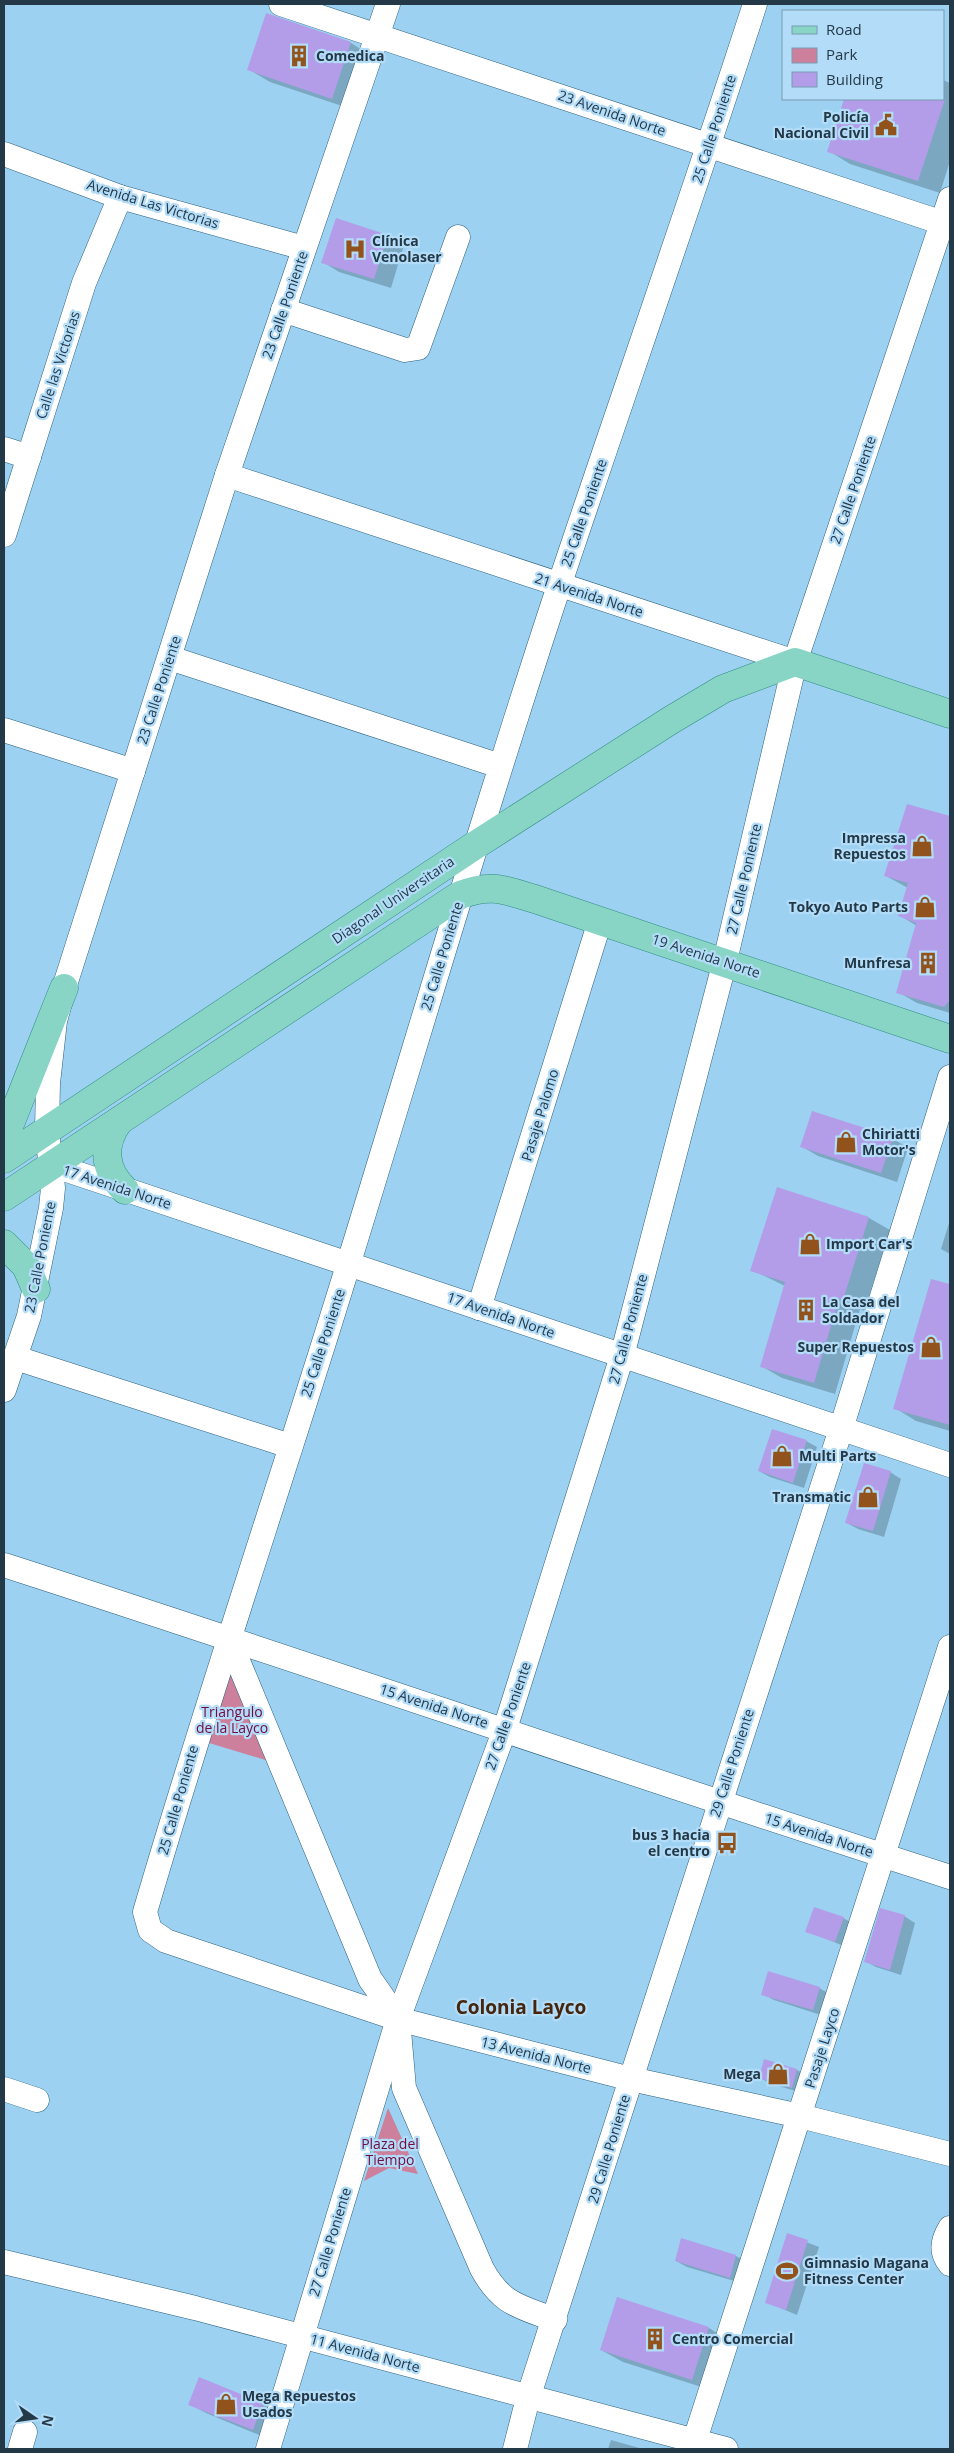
<svg xmlns="http://www.w3.org/2000/svg" width="954" height="2453" viewBox="0 0 954 2453" font-family="'Open Sans',sans-serif">
	<style>
		.green { fill: #cd809b }
		.shadow { fill: #0003 }
		.building { fill: #b39de9 }
		.lines { fill: none; stroke-linecap: round; stroke-linejoin: round }
		.minor-casing { stroke: #2d607d; stroke-width: 25 }
		.major-casing { stroke: #318c81; stroke-width: 29 }
		.minor { stroke: #fff; stroke-width: 24 }
		.major { stroke: #88d5c6; stroke-width: 28 }
		.labels { text-anchor: middle; stroke-width: 4.5; stroke-linejoin: round; paint-order: stroke }
		.poi-label { font-size: 14px; font-weight: bold; fill: #243947; stroke: #b2dcf8; text-anchor: start }
		.street-label { font-size: 14px; fill: #243947; stroke: #b2dcf8 }
		.park-label { font-size: 14px; fill: #720c40; stroke: #b2dcf8 }
		.district-label { font-size: 19px; font-weight: bold; fill: #45250c; stroke: #b2dcf8 }
	</style>
	<rect width="100%" height="100%" fill="#9cd1f2"/>
	<g class="green">
		<polygon points="228,1637 282,1765 196,1739"/>
		<polygon points="388,2108 418,2174 389,2168 364,2181"/>
	</g>
	<g class="shadow">
		<polygon points="267,15 351,43 372,56 354,110 270,82 248,69"/>
		<polygon points="943,80 950,83 950,161 940,193 850,164 829,151 845,99 943,99"/>
		<polygon points="387,236 404,245 391,288 339,272 323,262"/>
		<polygon points="908,806 950,817 950,1013 917,1003 898,992 917,926 899,915 908,888 886,876"/>
		<polygon points="892,1138 908,1148 897,1182 818,1156 801,1146"/>
		<polygon points="778,1189 869,1218 890,1230 864,1311 860,1309 835,1394 782,1378 761,1366 785,1286 752,1270"/>
		<polygon points="949,1223 950,1223 950,1254 941,1249"/>
		<polygon points="932,1280 950,1286 950,1431 916,1421 895,1408"/>
		<polygon points="806,1441 817,1447 804,1488 770,1477 759,1471"/>
		<polygon points="890,1472 901,1479 884,1537 858,1529 847,1523"/>
		<polygon points="904,1916 915,1923 901,1975 876,1967 865,1961"/>
		<polygon points="843,1918 854,1924 846,1947 807,1931"/>
		<polygon points="819,1988 830,1994 824,2016 774,2000 763,1994"/>
		<polygon points="765,2061 797,2070 808,2076 803,2093 771,2084 760,2078"/>
		<polygon points="788,2235 819,2247 797,2315 766,2302"/>
		<polygon points="682,2240 736,2256 747,2262 741,2283 687,2267 676,2261"/>
		<polygon points="709,2328 730,2341 714,2391 623,2362 601,2350"/>
		<polygon points="199,2379 263,2404 279,2413 269,2439 206,2413 189,2404"/>
		<polygon points="611,2440 643,2449 608,2449"/>
	</g>
	<g class="building">
		<polygon points="266,13 351,42 332,99 247,70"/>
		<polygon points="844,99 945,99 918,181 827,152"/>
		<polygon points="336,218 388,235 374,279 321,263"/>
		<polygon points="907,804 950,816 950,1000 944,1007 896,993 916,923 898,916 908,883 884,876"/>
		<polygon points="812,1111 893,1137 881,1173 800,1147"/>
		<polygon points="777,1187 869,1217 843,1300 839,1299 814,1383 760,1367 785,1282 750,1271"/>
		<polygon points="931,1279 950,1284 950,1425 893,1409"/>
		<polygon points="772,1429 807,1440 793,1483 758,1471"/>
		<polygon points="864,1463 891,1471 873,1531 845,1523"/>
		<polygon points="814,1907 844,1917 835,1942 805,1932"/>
		<polygon points="880,1908 905,1915 890,1970 864,1962"/>
		<polygon points="768,1971 820,1987 813,2010 761,1995"/>
		<polygon points="764,2059 797,2069 792,2088 759,2078"/>
		<polygon points="787,2233 808,2240 786,2310 765,2303"/>
		<polygon points="681,2238 736,2255 730,2278 675,2261"/>
		<polygon points="617,2297 709,2327 692,2380 600,2350"/>
		<polygon points="199,2377 263,2403 253,2430 188,2405"/>
	</g>
	<g class="lines">
		<g class="minor-casing">
			<g id="minor">
				<polyline points="281,4 943,223"/>
				<path d="M755,4C692,199 624,392 559,586C485,809 419,1035 350,1259C283,1477 209,1693 145,1912L150,1930L166,1941L398,2019L631,2079L800,2116L950,2154"/>
				<polyline points="4,154 120,197 304,248"/>
				<polyline points="283,310 405,350 418,348 458,237"/>
				<polyline points="4,449 29,457"/>
				<polyline points="227,475 795,662"/>
				<polyline points="4,535 84,283 120,197"/>
				<polyline points="170,658 500,766"/>
				<polyline points="4,730 133,771"/>
				<polyline points="52,1165 950,1465"/>
				<polyline points="479,1308 600,921"/>
				<polyline points="16,1358 290,1446"/>
				<polyline points="4,1390 29,1316 51,1208 53,1188 47,1131 48,1083 55,1021 64,988 227,475 388,4"/>
				<path d="M4,1565C320,1667 634,1776 950,1877"/>
				<path d="M228,1637L370,1979L398,2019L404,2088L482,2269C502,2305 519,2306 555,2320"/>
				<polyline points="4,2089 37,2100"/>
				<path d="M950,2228C942,2241 940,2252 950,2264"/>
				<polyline points="4,2262 195,2308 726,2449"/>
				<polyline points="20,2449 25,2432"/>
				<polyline points="268,2449 398,2019 505,1729 622,1356 725,961 795,662 950,199"/>
				<polyline points="515,2449 528,2398 841,1429 950,1077"/>
				<polyline points="692,2449 950,1647"/>
			</g>
		</g>
		<g class="major-casing">
			<g id="major">
				<path d="M119,1121C102,1144 103,1170 125,1190"/>
				<polyline points="4,1139 64,988"/>
				<polyline points="4,1159 474,846 671,720 723,689 795,662 950,714"/>
				<path d="M4,1197L460,895C492,883 504,890 535,899L950,1039"/>
				<polyline points="4,1244 26,1266 36,1289"/>
			</g>
		</g>
		<use href="#minor" class="minor"/>
		<use href="#major" class="major"/>
	</g>
	<defs>
		<g id="building-bare" transform="scale(1.725)"><path d="M-4-6H4V6H1V3H-1V6H-4ZM-2.5-4.3h1.7v1.8h-1.7ZM.8-4.3h1.7v1.8H.8ZM-2.5-1h1.7V.8h-1.7ZM.8-1h1.7V.8H.8Z" fill="#92521b" stroke="#b2dcf8" stroke-width="2.5" paint-order="stroke"/></g>
		<g id="civic-bare" transform="scale(1.725)"><path d="M-.6-6.5H3V-4.5H.6V-3L4-1V1h2V6H-6V1h2V-1L-.6-3ZM-1.2 2.5V6h2.4V2.5Z" fill="#92521b" stroke="#b2dcf8" stroke-width="2.5" paint-order="stroke"/></g>
		<g id="hospital-bare" transform="scale(1.725)"><path d="M-5-5h3v3.5h4V-5h3V5h-3V1.5h-4V5h-3Z" fill="#92521b" stroke="#b2dcf8" stroke-width="2.5" paint-order="stroke"/></g>
		<g id="shop-bare" transform="scale(1.725)"><path d="M-5-2.5h2.3a2.7 3.5 0 0 1 5.4 0H5L5.5 6h-11ZM-1.5-2.5h3a1.5 2.3 0 0 0-3 0Z" fill="#92521b" stroke="#b2dcf8" stroke-width="2.5" paint-order="stroke"/></g>
		<g id="bus-bare" transform="scale(1.725)"><path d="M-5-6H5V4H4V6H2V4H-2V6H-4V4H-5ZM-3.5-4V0h7V-4ZM-3.5 1.2v1.5H-2V1.2ZM2 1.2v1.5H3.5V1.2Z" fill="#92521b" stroke="#b2dcf8" stroke-width="2.5" paint-order="stroke"/></g>
		<g id="stadium-bare" transform="scale(1.725)"><path d="M0-5a6.5 5 0 1 0 0 10a6.5 5 0 1 0 0-10ZM-3.5-1.8h7v3.6h-7Z" fill="#92521b" stroke="#b2dcf8" stroke-width="2.5" paint-order="stroke"/></g>
	</defs>
	<g fill-rule="evenodd">
		<use href="#building-bare" x="299" y="56"/>
		<use href="#civic-bare" x="886" y="125"/>
		<use href="#hospital-bare" x="355" y="249"/>
		<use href="#shop-bare" x="922" y="846"/>
		<use href="#shop-bare" x="925" y="907"/>
		<use href="#building-bare" x="928" y="963"/>
		<use href="#shop-bare" x="846" y="1142"/>
		<use href="#shop-bare" x="810" y="1244"/>
		<use href="#building-bare" x="806" y="1310"/>
		<use href="#shop-bare" x="931" y="1347"/>
		<use href="#shop-bare" x="782" y="1456"/>
		<use href="#shop-bare" x="868" y="1497"/>
		<use href="#bus-bare" x="727" y="1843"/>
		<use href="#shop-bare" x="778" y="2074"/>
		<use href="#stadium-bare" x="787" y="2271"/>
		<use href="#building-bare" x="655" y="2339"/>
		<use href="#shop-bare" x="226" y="2404"/>
	</g>
	<g class="labels">
		<g class="poi-label">
			<text x="316" y="61">Comedica</text>
			<text x="869" y="122" text-anchor="end">Policía<tspan x="869" dy="16">Nacional Civil</tspan></text>
			<text x="372" y="246">Clínica<tspan x="372" dy="16">Venolaser</tspan></text>
			<text x="906" y="843" text-anchor="end">Impressa<tspan x="906" dy="16">Repuestos</tspan></text>
			<text x="908" y="912" text-anchor="end">Tokyo Auto Parts</text>
			<text x="911" y="968" text-anchor="end">Munfresa</text>
			<text x="862" y="1139">Chiriatti<tspan x="862" dy="16">Motor's</tspan></text>
			<text x="826" y="1249">Import Car's</text>
			<text x="822" y="1307">La Casa del<tspan x="822" dy="16">Soldador</tspan></text>
			<text x="914" y="1352" text-anchor="end">Super Repuestos</text>
			<text x="799" y="1461">Multi Parts</text>
			<text x="851" y="1502" text-anchor="end">Transmatic</text>
			<text x="710" y="1840" text-anchor="end">bus 3 hacia<tspan x="710" dy="16">el centro</tspan></text>
			<text x="761" y="2079" text-anchor="end">Mega</text>
			<text x="804" y="2268">Gimnasio Magana<tspan x="804" dy="16">Fitness Center</tspan></text>
			<text x="672" y="2344">Centro Comercial</text>
			<text x="242" y="2401">Mega Repuestos<tspan x="242" dy="16">Usados</tspan></text>
		</g>
		<g class="street-label">
			<text transform="translate(612 113) rotate(19)" y="5">23 Avenida Norte</text>
			<text transform="translate(714 129) rotate(-72)" y="5">25 Calle Poniente</text>
			<text transform="translate(153 204) rotate(17)" y="5">Avenida Las Victorias</text>
			<text transform="translate(285 305) rotate(-71)" y="5">23 Calle Poniente</text>
			<text transform="translate(58 365) rotate(-72)" y="5">Calle las Victorias</text>
			<text transform="translate(853 490) rotate(-71)" y="5">27 Calle Poniente</text>
			<text transform="translate(584 513) rotate(-71)" y="5">25 Calle Poniente</text>
			<text transform="translate(589 595) rotate(18)" y="5">21 Avenida Norte</text>
			<text transform="translate(159 690) rotate(-72)" y="5">23 Calle Poniente</text>
			<text transform="translate(744 879) rotate(-77)" y="5">27 Calle Poniente</text>
			<text transform="translate(393 900) rotate(-34)" y="5">Diagonal Universitaria</text>
			<text transform="translate(442 956) rotate(-73)" y="5">25 Calle Poniente</text>
			<text transform="translate(706 956) rotate(18)" y="5">19 Avenida Norte</text>
			<text transform="translate(540 1115) rotate(-73)" y="5">Pasaje Palomo</text>
			<text transform="translate(117 1187) rotate(18)" y="5">17 Avenida Norte</text>
			<text transform="translate(40 1257) rotate(-79)" y="5">23 Calle Poniente</text>
			<text transform="translate(501 1315) rotate(19)" y="5">17 Avenida Norte</text>
			<text transform="translate(628 1329) rotate(-75)" y="5">27 Calle Poniente</text>
			<text transform="translate(323 1343) rotate(-72)" y="5">25 Calle Poniente</text>
			<text transform="translate(434 1706) rotate(18)" y="5">15 Avenida Norte</text>
			<text transform="translate(508 1716) rotate(-71)" y="5">27 Calle Poniente</text>
			<text transform="translate(732 1763) rotate(-72)" y="5">29 Calle Poniente</text>
			<text transform="translate(178 1800) rotate(-74)" y="5">25 Calle Poniente</text>
			<text transform="translate(819 1835) rotate(18)" y="5">15 Avenida Norte</text>
			<text transform="translate(822 2048) rotate(-72)" y="5">Pasaje Layco</text>
			<text transform="translate(536 2055) rotate(14)" y="5">13 Avenida Norte</text>
			<text transform="translate(609 2149) rotate(-73)" y="5">29 Calle Poniente</text>
			<text transform="translate(330 2242) rotate(-73)" y="5">27 Calle Poniente</text>
			<text transform="translate(365 2353) rotate(15)" y="5">11 Avenida Norte</text>
		</g>
		<g class="park-label">
			<text x="232" y="1717">Triangulo<tspan x="232" dy="16">de la Layco</tspan></text>
			<text x="390" y="2149">Plaza del<tspan x="390" dy="16">Tiempo</tspan></text>
		</g>
		<g class="district-label">
			<text x="521" y="2014">Colonia Layco</text>
		</g>
	</g>
	<rect width="954" height="2453" fill="none" stroke="#243947" stroke-width="10"/>
	<rect x="782" y="10" width="162" height="90" fill="#b2dcf8" stroke="#799bb1"/>
	<rect x="792" y="26" width="25" height="8" fill="#88d5c6" stroke="#799bb1"/>
	<text x="826" y="35" font-size="15" fill="#243947">Road</text>
	<rect x="792" y="48" width="25" height="15" fill="#cd809b" stroke="#799bb1"/>
	<text x="826" y="60" font-size="15" fill="#243947">Park</text>
	<rect x="792" y="72" width="25" height="15" fill="#b39de9" stroke="#799bb1"/>
	<text x="826" y="85" font-size="15" fill="#243947">Building</text>
	<g transform="translate(35 2418) rotate(103)" stroke="#b2dcf8" stroke-width="4" paint-order="stroke">
	<path d="M0-4L9 19L0 12L-9 19Z" fill="#243947"/>
	<text y="-8" font-size="14" font-weight="bold" text-anchor="middle" fill="#243947">N</text>
	</g>
</svg>
